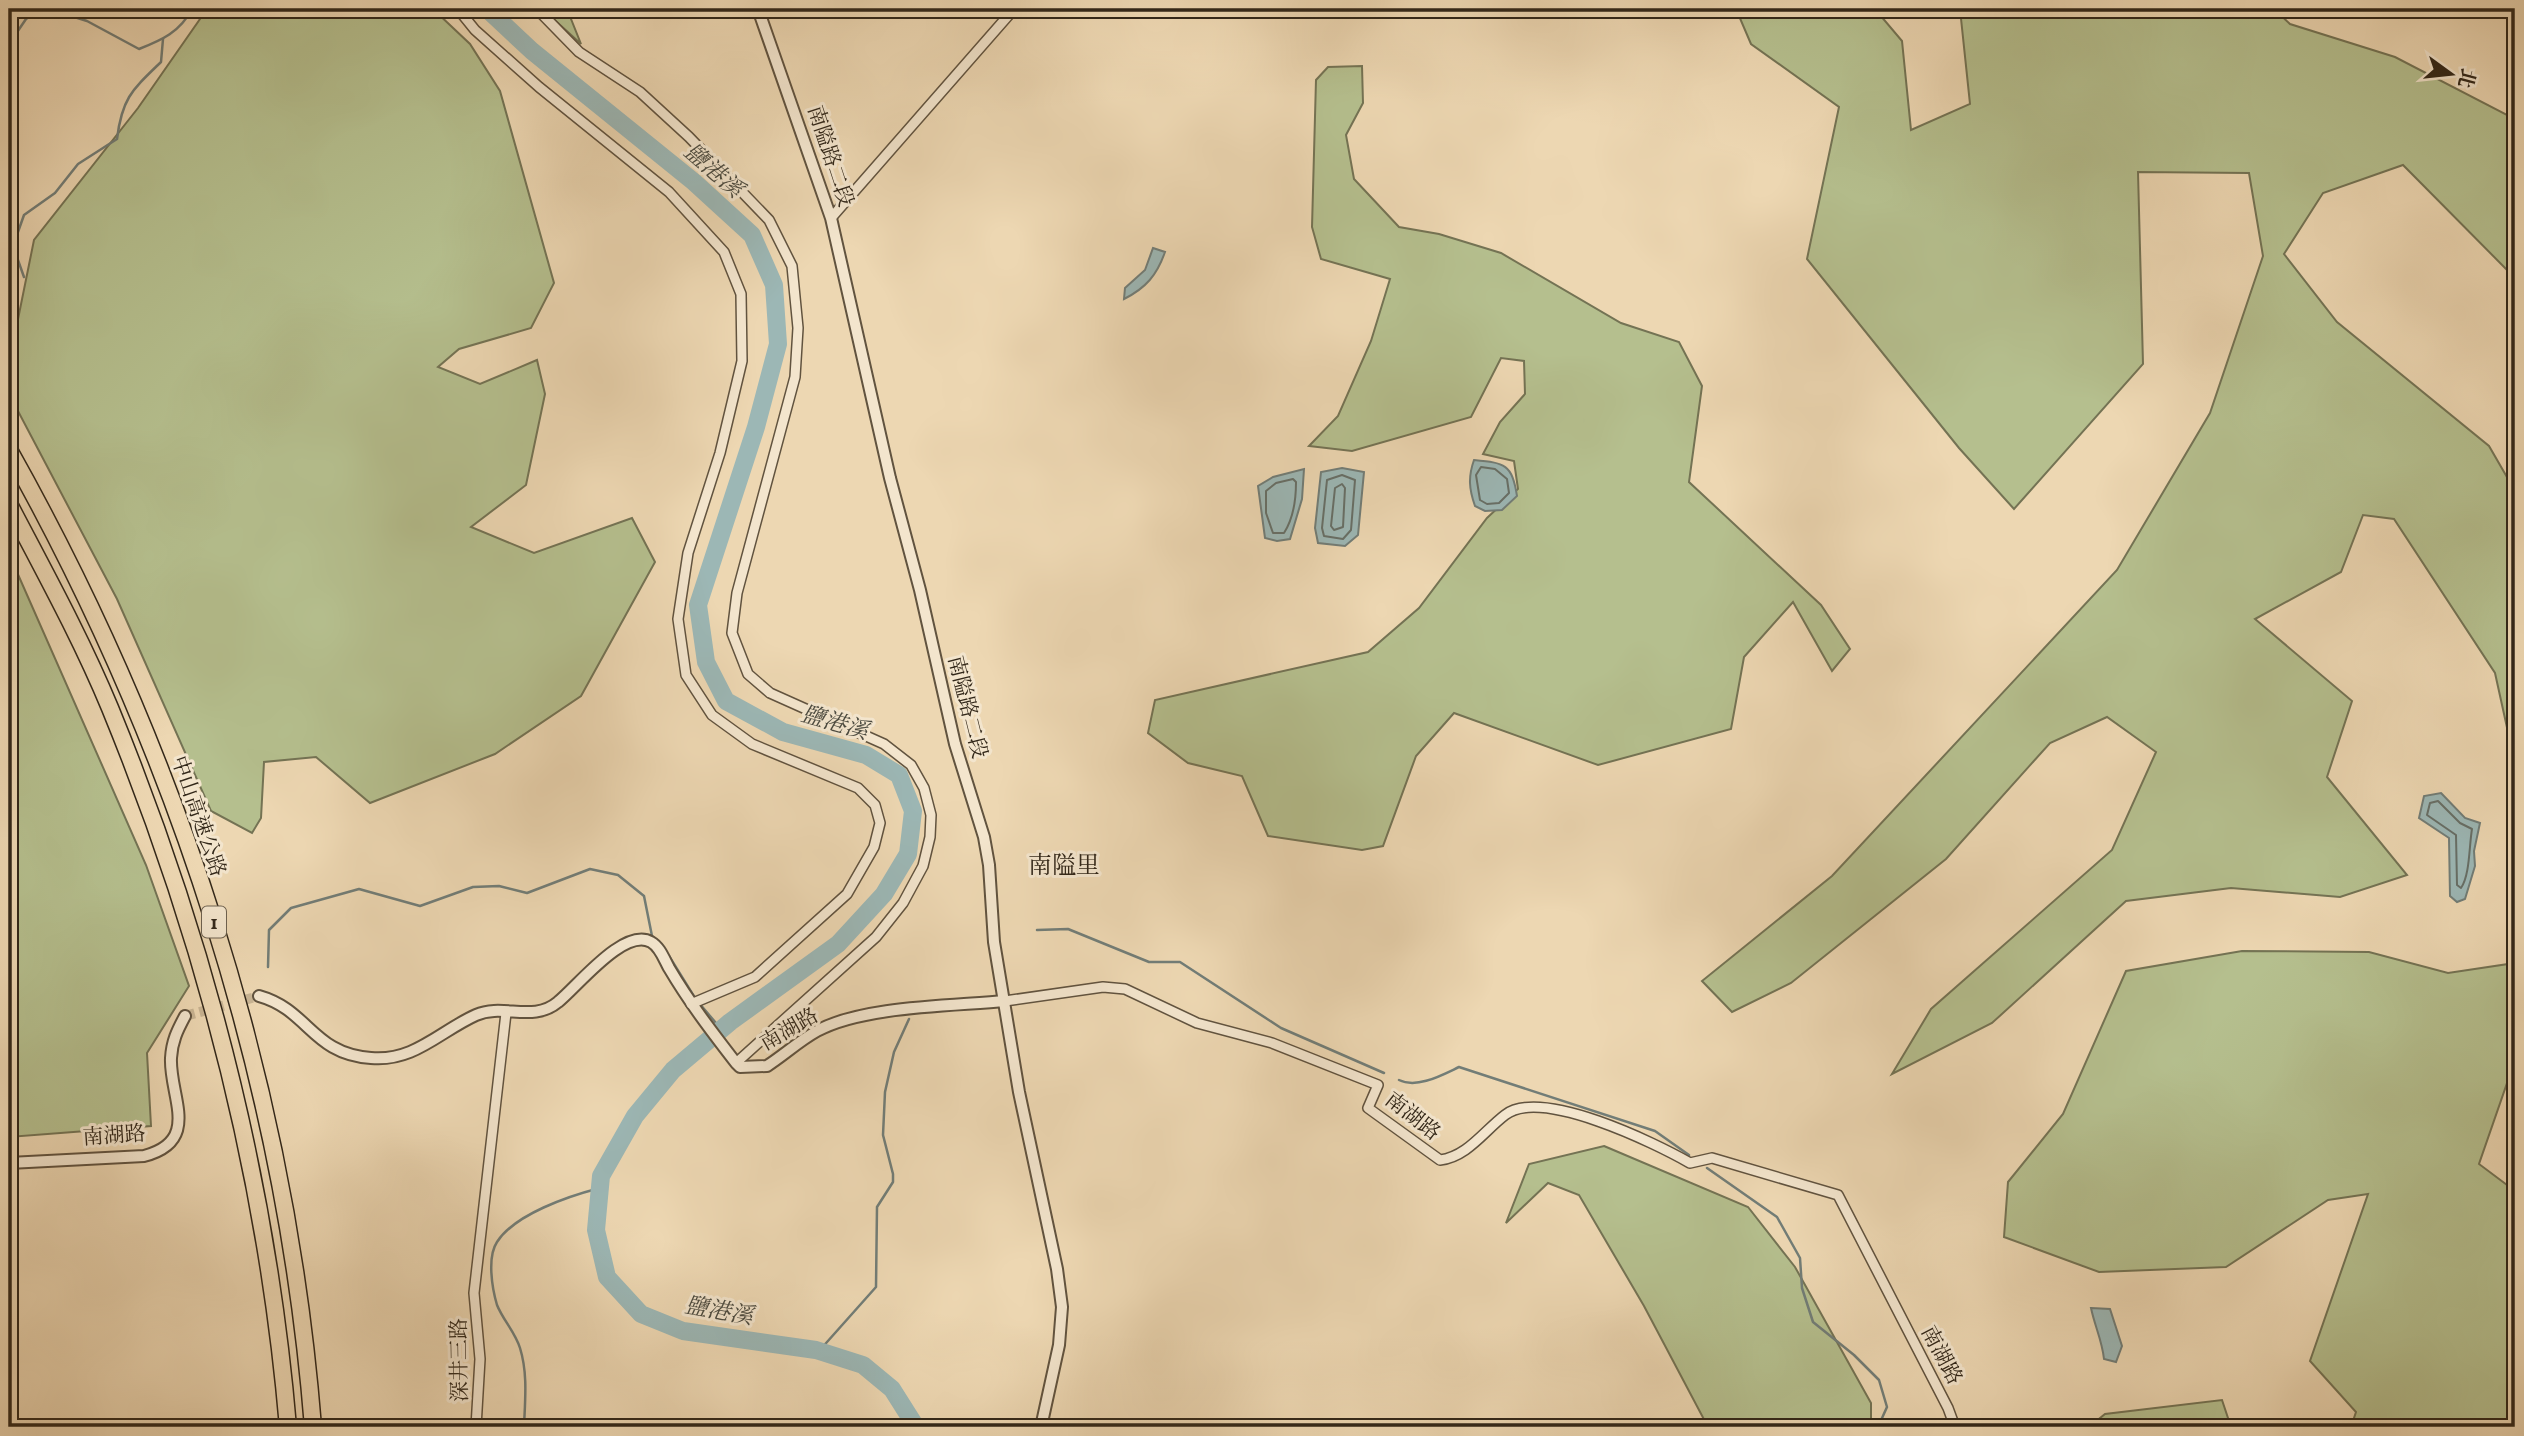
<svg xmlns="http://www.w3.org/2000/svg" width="2524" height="1436" viewBox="0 0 2524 1436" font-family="Vollkorn,'Noto Serif TC',serif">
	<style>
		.green { fill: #b5bf8e; stroke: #747354; stroke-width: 2 }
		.water { fill: #9cb7b5; stroke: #727d77; stroke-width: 2 }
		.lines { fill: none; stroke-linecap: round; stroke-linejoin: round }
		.shore { stroke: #676f67; stroke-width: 2 }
		.stream { stroke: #727d77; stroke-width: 2.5 }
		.river { stroke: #9cb7b5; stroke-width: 18 }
		.tertiary-tunnel { stroke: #c8b493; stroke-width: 10; stroke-dasharray: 10 5; stroke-linecap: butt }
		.minor-casing { stroke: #61533f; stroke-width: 12 }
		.tertiary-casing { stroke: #61533f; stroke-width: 14 }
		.motorway-casing { stroke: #322719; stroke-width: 19 }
		.minor { stroke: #f3e5cd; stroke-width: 9 }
		.tertiary { stroke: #f3e5cd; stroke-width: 10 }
		.motorway { stroke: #edd7b2; stroke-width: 16 }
		.labels { text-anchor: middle; stroke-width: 6; stroke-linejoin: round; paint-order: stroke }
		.shield { fill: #f3e5cd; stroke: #6c604f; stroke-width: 2 }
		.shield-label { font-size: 19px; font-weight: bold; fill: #322719 }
		.street-label { font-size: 21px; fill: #322719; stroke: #f3e5cd }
		.water-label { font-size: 23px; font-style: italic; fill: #4c4b40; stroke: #f3e5cd }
		.quarter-label { font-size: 24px; fill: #322719; stroke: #f3e5cd }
	</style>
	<rect width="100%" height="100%" fill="#edd7b2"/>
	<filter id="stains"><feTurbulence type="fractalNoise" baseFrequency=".00286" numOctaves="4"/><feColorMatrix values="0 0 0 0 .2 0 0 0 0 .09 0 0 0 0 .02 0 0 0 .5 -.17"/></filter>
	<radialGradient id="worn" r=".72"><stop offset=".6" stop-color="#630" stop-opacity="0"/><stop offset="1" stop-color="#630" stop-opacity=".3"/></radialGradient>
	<g class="green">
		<polygon points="207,9 433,9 470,44 500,91 554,283 531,328 459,349 438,367 480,384 537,360 545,394 526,485 471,527 534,553 632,518 655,562 581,696 495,754 370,803 316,757 264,762 261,818 252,833 211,811 117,599 9,394 9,337 16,329 34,240 138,108"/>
		<polygon points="544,9 567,9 581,44 548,14"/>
		<polygon points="1736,9 1875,9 1902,41 1911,130 1970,104 1960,9 2274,9 2290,24 2395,57 2515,119 2515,278 2403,165 2323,193 2284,254 2337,322 2489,446 2515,491 2515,764 2495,673 2394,519 2363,515 2341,572 2255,619 2352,701 2327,777 2407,875 2340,897 2231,888 2126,901 1992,1023 1892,1074 1931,1009 2112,850 2156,752 2107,717 2050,743 1946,859 1791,983 1732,1012 1702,981 1832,876 2117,570 2210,413 2263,256 2249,173 2138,172 2143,364 2014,509 1959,448 1807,259 1839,107 1751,44"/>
		<polygon points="1362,66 1363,103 1346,135 1354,179 1399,227 1439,234 1501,253 1621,323 1679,342 1702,386 1689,482 1821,605 1850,649 1832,671 1793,602 1744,657 1731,729 1598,765 1454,713 1416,756 1383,846 1362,850 1268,836 1242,776 1188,763 1148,733 1155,700 1368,652 1419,608 1487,518 1518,489 1514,461 1483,454 1500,422 1525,394 1524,361 1501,358 1471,417 1352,451 1309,446 1338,416 1371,341 1390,279 1321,259 1312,227 1316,80 1328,67"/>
		<polygon points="9,554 146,865 189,986 147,1053 151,1126 9,1137"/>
		<polygon points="2242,951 2369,952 2448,973 2515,963 2515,1060 2479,1164 2515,1191 2515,1427 2351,1427 2356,1412 2310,1361 2368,1194 2328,1200 2226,1267 2099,1272 2004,1237 2008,1182 2063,1114 2126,971"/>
		<polygon points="1604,1146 1748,1207 1795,1267 1871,1403 1871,1427 1708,1427 1644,1306 1579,1195 1548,1183 1506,1223 1529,1164"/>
		<polygon points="2222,1400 2231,1427 2089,1427 2105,1414"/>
	</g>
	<g class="water">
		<path d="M1153,248L1165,252C1157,275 1146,288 1124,299L1125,288L1145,270Z"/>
		<path d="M1474,460C1505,463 1512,464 1517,496L1502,510L1485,511L1475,506C1469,489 1468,477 1474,460Z"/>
		<polygon points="1342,468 1364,472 1358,535 1345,546 1318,543 1315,528 1321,472"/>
		<polygon points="1304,469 1302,499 1290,539 1277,541 1265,538 1258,486 1273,477"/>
		<polygon points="2441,793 2465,818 2480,823 2474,851 2475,866 2465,899 2457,902 2450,896 2449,838 2419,818 2424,796"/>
		<path d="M2091,1308L2110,1309L2122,1346L2116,1362L2104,1359C2102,1340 2095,1327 2091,1308Z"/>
	</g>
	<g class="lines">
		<g class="shore">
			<polygon points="1481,467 1495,469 1507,479 1509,493 1499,503 1487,504 1480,500 1476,475"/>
			<polygon points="1342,475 1355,480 1351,530 1343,539 1324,536 1322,528 1327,480"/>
			<path d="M1293,479L1296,482C1296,499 1293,519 1284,533H1273L1266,513V491L1276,483Z"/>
			<polygon points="1342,484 1345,488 1343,527 1334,530 1331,526 1335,488"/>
			<path d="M2438,801L2460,823L2472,829C2469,846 2470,875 2461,888L2457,885L2456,835L2427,815L2430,803Z"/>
		</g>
		<g class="stream">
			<path d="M49,9L87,21L139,49C162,40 180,32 192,9"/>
			<polyline points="9,44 26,19 43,9"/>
			<path d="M24,277L13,246L24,215L55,193L78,164L117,139C122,98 132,90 161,62L163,39"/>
			<polyline points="1037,930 1068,929 1149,962 1180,962 1281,1028 1384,1073"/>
			<polyline points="669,956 695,998"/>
			<polyline points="268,967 269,930 291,908 359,889 420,906 473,887 499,886 527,893 590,869 618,875 644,896 652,936 656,940"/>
			<polyline points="699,1003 721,1029"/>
			<path d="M1399,1080C1417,1089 1442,1075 1459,1067L1655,1131L1689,1155"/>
			<polyline points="1707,1168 1777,1217 1800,1258 1802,1288 1813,1322 1854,1355 1879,1380 1887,1407 1878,1427"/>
			<polyline points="819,1351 876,1287 877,1207 893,1182 893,1174 883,1135 885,1092 894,1052 909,1019"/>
			<path d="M524,1427C525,1400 528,1374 520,1348C515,1332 503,1320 497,1305C492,1288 487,1257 497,1242C515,1214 569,1196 600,1188"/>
		</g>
		<polyline class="river" points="487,9 532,51 694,182 752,235 774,285 778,344 756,427 698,605 706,662 726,701 783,732 866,755 899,775 913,811 908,854 884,894 838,944 730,1022 673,1070 635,1116 601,1176 596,1230 607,1277 641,1314 683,1331 816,1350 863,1365 892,1389 916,1427"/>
		<polyline class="tertiary-tunnel" points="185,1016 259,996"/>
		<g class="minor-casing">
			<g id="minor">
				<polyline points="458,9 475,30 539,87 669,192 724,252 741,294 742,361 720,453 688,553 678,619 686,675 712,715 752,744 858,788 875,805 880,823 874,847 847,894 755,977 691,1004"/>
				<polyline points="537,9 579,52 640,92 689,137 769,220 792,266 798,328 795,377 737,593 732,633 748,674 770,693 884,744 911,765 924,788 931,815 930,837 923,866 903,903 876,937 736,1063"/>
				<polyline points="831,218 1014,9"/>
				<path d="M1005,1001L1103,987L1125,989L1197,1023L1272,1043L1378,1085L1368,1108L1440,1160C1467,1157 1484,1131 1505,1115C1541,1087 1655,1143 1690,1163L1712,1158L1838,1195L1948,1408L1955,1427"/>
				<polyline points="476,1427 480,1359 474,1293 506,1013"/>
			</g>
		</g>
		<g class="tertiary-casing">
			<g id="tertiary">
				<polyline points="758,9 831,218 890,478 920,590 955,744 984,837 989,865 994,942 1019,1092 1057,1269 1062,1307 1059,1345 1041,1427"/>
				<path d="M259,996C309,1010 312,1054 371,1058C414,1062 440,1031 476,1015C503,1003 533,1023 558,1002C578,986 624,927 651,942C660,947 664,959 669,968C689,1002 712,1032 736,1063L740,1067L767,1066C784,1055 799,1041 817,1031C862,1006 952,1006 1005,1001"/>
				<path d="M9,1163L144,1156C202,1141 169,1096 171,1058C172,1041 177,1031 185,1016"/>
			</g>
		</g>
		<g class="motorway-casing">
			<g id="motorway">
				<path d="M9,450C177,749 286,1084 313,1427"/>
				<path d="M9,504C44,571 81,638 110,708C204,937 267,1180 288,1427"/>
			</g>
		</g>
		<use href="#minor" class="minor"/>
		<use href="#tertiary" class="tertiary"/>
		<use href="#motorway" class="motorway"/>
	</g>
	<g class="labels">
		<rect class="shield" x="202" y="906.5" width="24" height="31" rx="5"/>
		<g class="shield-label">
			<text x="214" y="929">1</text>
		</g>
		<g class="street-label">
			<text transform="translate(831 156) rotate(72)" y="7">南隘路二段</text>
			<text transform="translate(968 707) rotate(76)" y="7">南隘路二段</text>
			<text transform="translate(199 816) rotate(71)" y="7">中山高速公路</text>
			<text transform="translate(789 1029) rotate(-30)" y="7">南湖路</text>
			<text transform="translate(1413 1116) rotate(38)" y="7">南湖路</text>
			<text transform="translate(114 1135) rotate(-4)" y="7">南湖路</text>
			<text transform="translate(1942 1355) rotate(62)" y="7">南湖路</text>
			<text transform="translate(459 1360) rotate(-91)" y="7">深井三路</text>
		</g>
		<g class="water-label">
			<text transform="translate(714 170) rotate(41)" y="8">鹽港溪</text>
			<text transform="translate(835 722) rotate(16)" y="8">鹽港溪</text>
			<text transform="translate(719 1310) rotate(10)" y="8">鹽港溪</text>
		</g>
		<g class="quarter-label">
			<text x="1064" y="873">南隘里</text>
		</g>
	</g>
	<rect width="2524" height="1436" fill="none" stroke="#edd7b2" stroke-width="35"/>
	<rect x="10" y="10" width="2503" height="1415" fill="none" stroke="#322719" stroke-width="3.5"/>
	<rect x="18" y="18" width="2489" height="1401" fill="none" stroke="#322719" stroke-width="2"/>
	<g transform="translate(2451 74) rotate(105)" stroke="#f3e5cd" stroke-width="5" paint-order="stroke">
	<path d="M0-5L12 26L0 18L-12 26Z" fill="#322719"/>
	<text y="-10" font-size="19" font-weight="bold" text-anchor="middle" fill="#322719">北</text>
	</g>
	<rect width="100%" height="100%" filter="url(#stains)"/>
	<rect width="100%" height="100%" fill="url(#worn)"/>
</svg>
